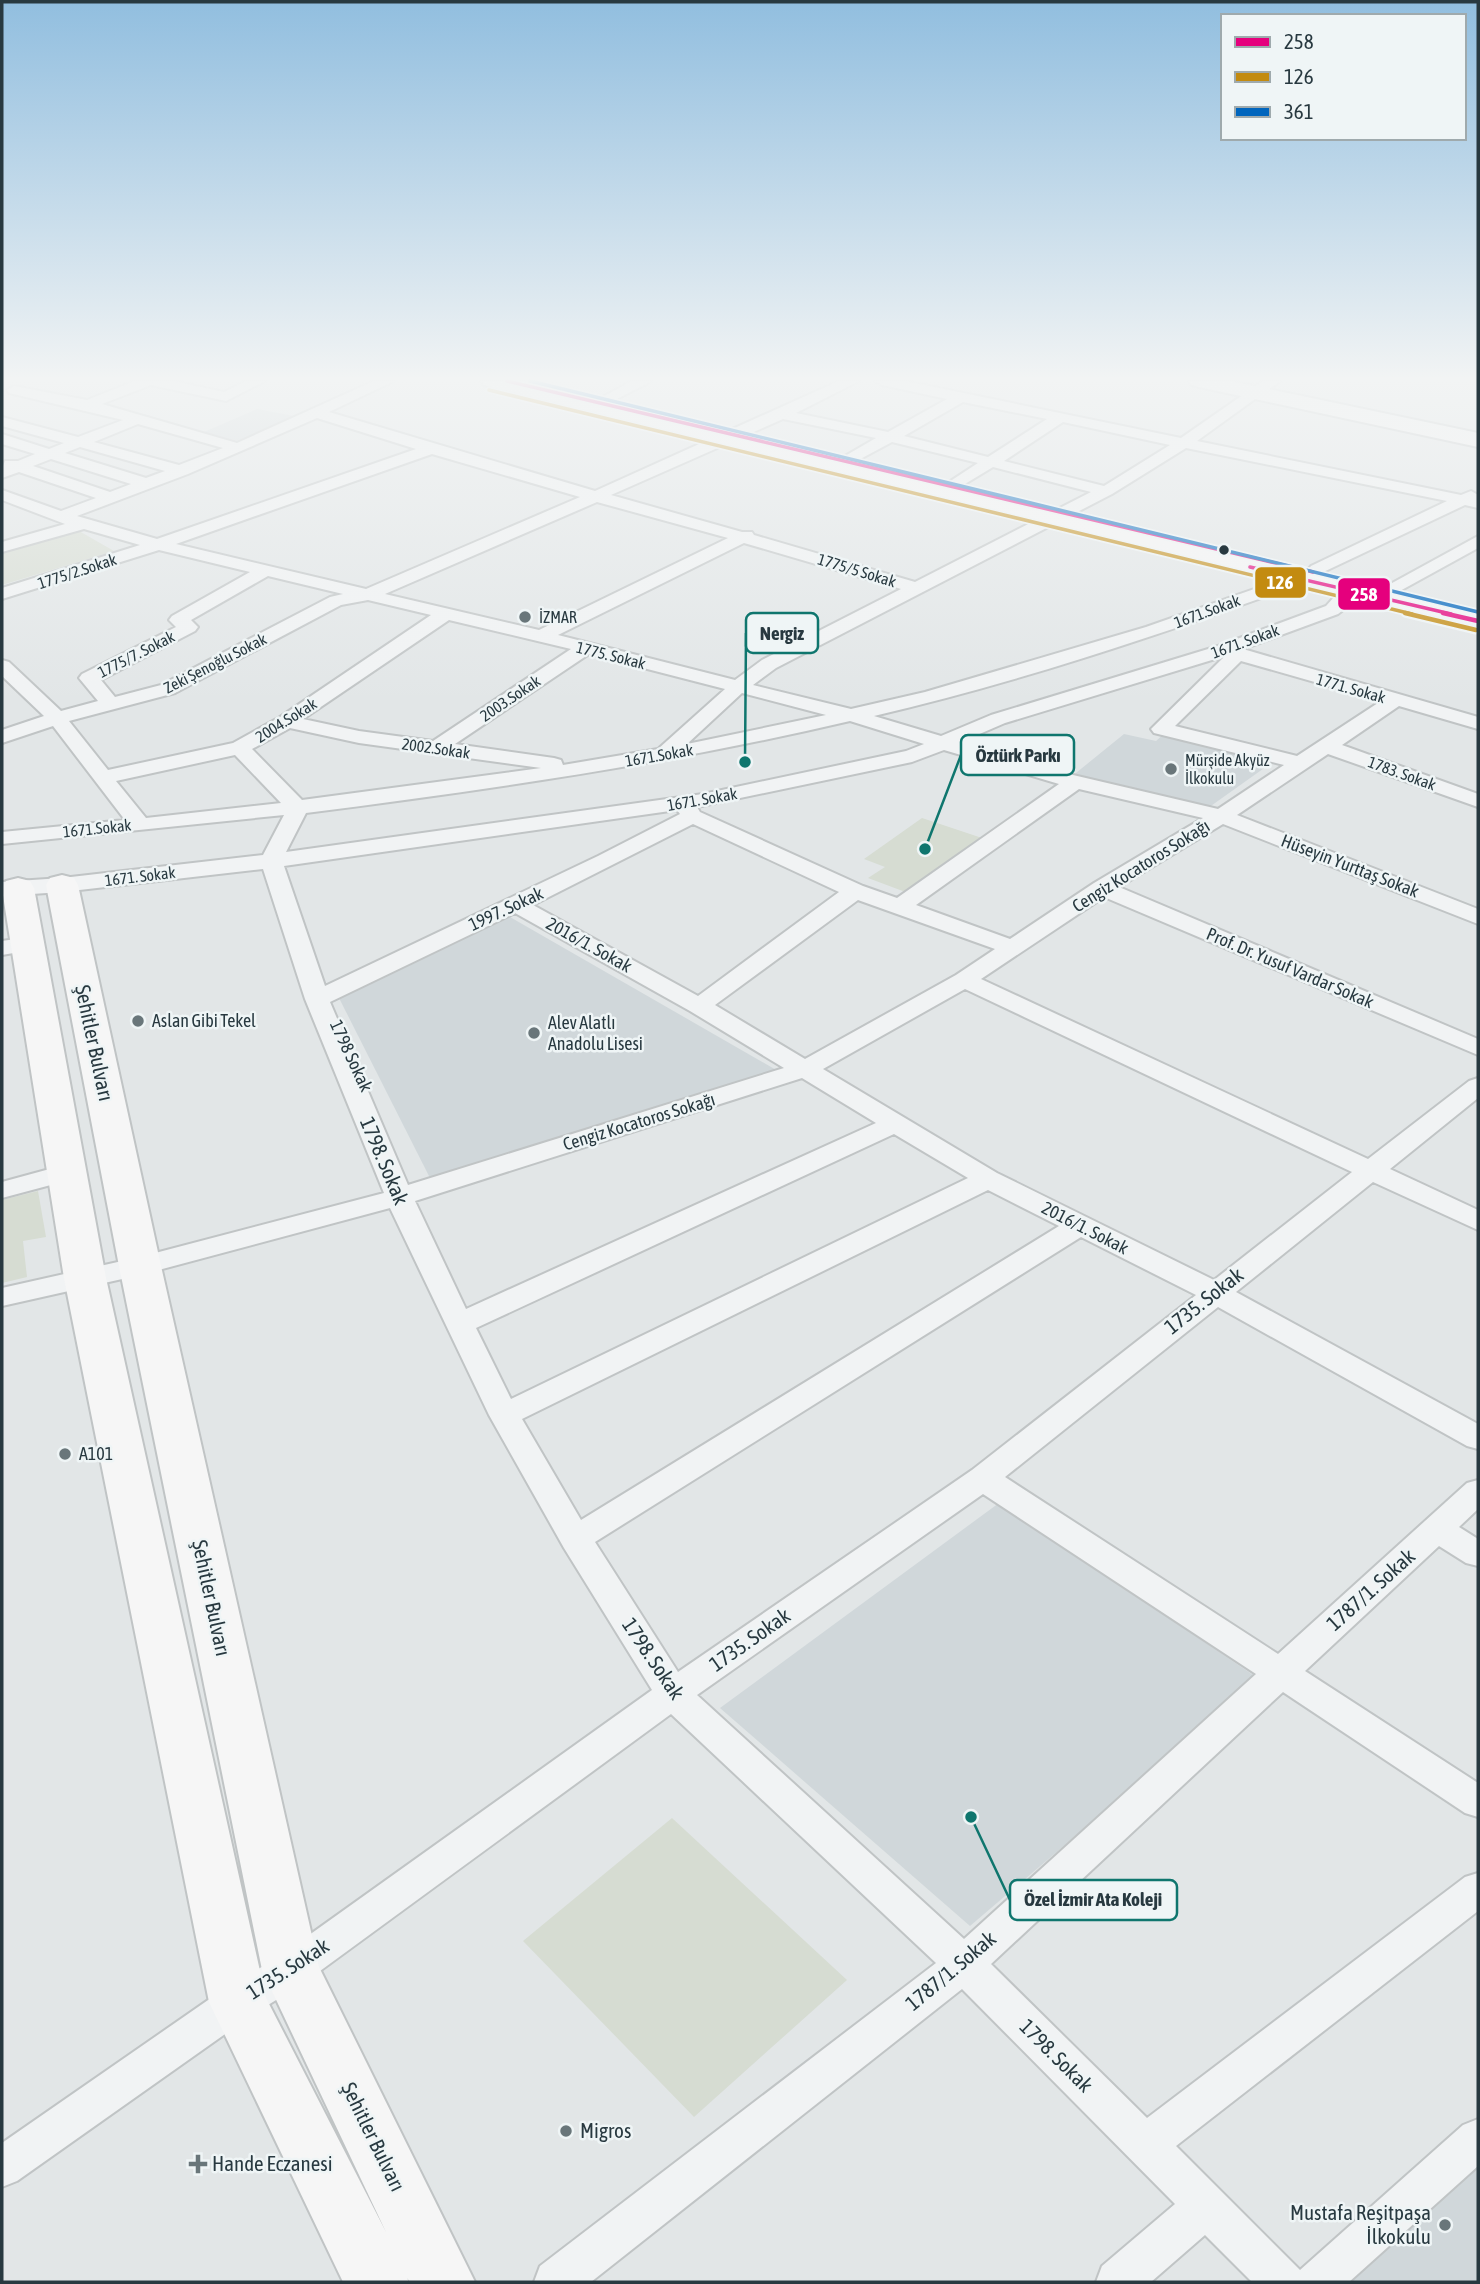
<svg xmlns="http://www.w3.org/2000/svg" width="1480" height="2284" viewBox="0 0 1480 2284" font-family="'Asap Condensed',sans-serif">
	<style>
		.built { fill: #d0d7da }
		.green { fill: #d6dcd2 }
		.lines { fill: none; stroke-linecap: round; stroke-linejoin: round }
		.street-casing { stroke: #c0c4c5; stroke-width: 4 }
		.secondary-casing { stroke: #c0c4c5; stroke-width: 4 }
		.primary-casing { stroke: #bec3c5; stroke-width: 4 }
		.street { fill: #f1f3f4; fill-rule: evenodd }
		.secondary { fill: #f6f6f6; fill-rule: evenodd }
		.primary { fill: #f6f6f6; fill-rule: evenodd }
		.bus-1-far1-casing { stroke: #eff5f6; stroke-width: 7 }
		.bus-1-casing { stroke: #eff5f6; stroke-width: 9 }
		.bus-2-far1-casing { stroke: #eff5f6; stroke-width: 7 }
		.bus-2-casing { stroke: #eff5f6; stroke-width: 9 }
		.bus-3-casing { stroke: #eff5f6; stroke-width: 7 }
		.bus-1-far1 { stroke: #e5007d; stroke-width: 3.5 }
		.bus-1 { stroke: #e5007d; stroke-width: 4.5 }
		.bus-2-far1 { stroke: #c38b10; stroke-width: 3.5 }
		.bus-2 { stroke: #c38b10; stroke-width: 4.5 }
		.bus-3 { stroke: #0065bd; stroke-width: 3.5 }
		.bus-dot { fill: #283940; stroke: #eff5f6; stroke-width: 2.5 }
		.poi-dot { fill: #69767a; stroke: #eff5f6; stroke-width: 2.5 }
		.labels { text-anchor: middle; stroke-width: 5; stroke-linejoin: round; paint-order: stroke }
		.far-street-label { font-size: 16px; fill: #283940; stroke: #eff5f6 }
		.far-poi-label { font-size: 16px; fill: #283940; stroke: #eff5f6; text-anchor: start }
		.street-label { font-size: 18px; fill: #283940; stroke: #eff5f6 }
		.poi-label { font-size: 18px; fill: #283940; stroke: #eff5f6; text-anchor: start }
		.near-street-label { font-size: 21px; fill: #283940; stroke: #eff5f6 }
		.near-poi-label { font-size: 21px; fill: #283940; stroke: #eff5f6; text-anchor: start }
		.leader { fill: none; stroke: #0f766e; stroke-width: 2.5 }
		.callout-dot { fill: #0f766e; stroke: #eff5f6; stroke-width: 2.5 }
		.callout { fill: #eff5f6; stroke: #0f766e; stroke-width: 2.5 }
		.callout-label { font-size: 19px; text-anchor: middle; font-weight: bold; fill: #283940 }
		.line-badge { stroke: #eff5f6; stroke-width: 2.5 }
		.badge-label { font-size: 19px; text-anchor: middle; font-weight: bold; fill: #fff }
	</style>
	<rect width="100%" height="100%" fill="#e2e6e7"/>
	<g class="built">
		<polygon points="257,409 299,417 242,442 204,432"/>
		<polygon points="1166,732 1274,761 1208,808 1071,777 1124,734 1156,741"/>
		<polygon points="510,917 778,1071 431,1180 337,994"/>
		<polygon points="999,1503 1259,1679 970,1926 720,1708"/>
		<polygon points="1478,2168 1478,2282 1345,2282"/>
	</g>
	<g class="green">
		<polygon points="72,527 114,551 2,585 2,548"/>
		<polygon points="922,818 988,840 908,893 868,878 885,867 864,859"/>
		<polygon points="38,1191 46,1237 23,1241 27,1277 2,1283 2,1200"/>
		<polygon points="672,1818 847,1980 694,2117 523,1941"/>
	</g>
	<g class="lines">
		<g class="street-casing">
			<g id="street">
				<path d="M135,381H173L224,392L246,381H265L226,401L151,385L102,404L237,443L374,381H394L329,412L595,491L839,381H859L796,413L888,432L947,399L882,385L875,381H905L1181,438L1263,381H1280L1197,441L1461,495L1471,491L1478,495V508L1465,505L1317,575L1308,570L1311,566L1447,501L1186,448L1112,494L776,668L753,685L851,709L925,692L1146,627L1297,574L1306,579L1303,583C1162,634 1020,682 874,716L941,736L991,715L1218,646L1326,606L1335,596L1326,588L1335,583L1341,584L1353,595L1347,607L1338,614L1243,649L1478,717V729L1399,706L1342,745L1478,794V807L1328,754L1237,815L1478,909V924L1223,824L1119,887L1478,1039V1055L1104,897L981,979L1368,1159L1469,1081L1478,1078V1098L1390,1169L1478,1210V1230L1373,1182L1236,1292L1478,1424V1449L1467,1446L1218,1307L1005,1477L1278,1654L1467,1483L1478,1480V1509L1459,1527L1478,1539V1566L1466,1563L1439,1546L1305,1671L1478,1783V1817L1465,1813L1283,1692L991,1964L1147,2118L1465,1877L1478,1873V1911L1176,2146L1300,2270L1463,2125L1478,2119V2166L1349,2282H1252L1205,2235L1151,2282H1096L1102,2266L1175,2204L962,1989L591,2282H534L540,2266L936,1963L671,1714L305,1982L252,2015L17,2181L2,2187V2143L224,1989L277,1958L652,1690L564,1548L489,1415L390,1208L140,1275L2,1306V1288L140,1257L384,1193L305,999L263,869L62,892L2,896V882L62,878L263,855L284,815L2,844V832L125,820L53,726L2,743V730L44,716L2,676V660L9,662L61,711L98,701L79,678L82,674L176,627L169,620L172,616L250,572L159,550L2,599V588L140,545L84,529L2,552V542L65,524L2,500V490L61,511L96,498L19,472L2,478V468L5,461H18L35,454L2,444V434L49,449L64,443L2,426V417L78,437L123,420L9,393L7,390L14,386L87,400ZM963,402L1047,419L988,457L904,436ZM317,418L416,449L157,539L77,516L188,474ZM783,419L876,438L845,456L843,459L851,464L892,442L978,463L949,482L947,485L955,490L993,467L1091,492L915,582L754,535L752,532H742L611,495ZM1063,422L1170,445L1104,486L1004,461ZM138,424L223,448L179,465L94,442ZM80,447L165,471L146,478L65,453ZM432,454L580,497L366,589L176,544ZM51,459L131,484L110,492L33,466ZM597,502L728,538L539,630L385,594ZM744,543L901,589L762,660L735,680L558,635ZM268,576L343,594L330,597L161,685L115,697L101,680L195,631L198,627L191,620ZM368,600L431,615L280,717L233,743L108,770L69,721L175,693L341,605ZM449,620L571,649L433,741L359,731L303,719ZM589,654L725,689L658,749L563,765L561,760L554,758L455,744ZM1225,656L1151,729L1154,733L1284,765L1218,809L1073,775L961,742L1005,723ZM1241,661L1381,701L1297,756L1175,726ZM742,693L826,715L687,744ZM850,721L924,744L906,751L703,794L286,852L306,813C489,790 671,763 850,721ZM290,728L359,743L541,768L302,800L252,749ZM944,750L1059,784L897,898L863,886L700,812L697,807L912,762ZM235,755L281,803L146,818L116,781ZM1079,789L1203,818L1094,883L1010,939L916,905ZM677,810L680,814L598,856L325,986L284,866ZM693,824L839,892L698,996L533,905ZM858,900L995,949L956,975L805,1059L715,1005ZM515,913L690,1011L784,1068L408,1185L330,1002ZM965,989L1352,1172L1214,1280L997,1173L823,1069ZM802,1078L876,1123L466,1309L415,1201ZM894,1134L968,1178L511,1399L476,1328ZM988,1190L1059,1226L581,1520L522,1419ZM1081,1237L1196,1295L972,1470L678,1672L595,1542ZM983,1494L1256,1674L964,1939L697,1695Z"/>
				<polygon points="632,381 652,381 609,403 599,403 597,400"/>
				<polygon points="1478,536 1478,548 1398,592 1386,592 1383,588"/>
				<polygon points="29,937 37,939 41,944 37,949 2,955 2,941"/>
				<polygon points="68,1164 77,1166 81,1172 77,1178 2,1198 2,1182"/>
			</g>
		</g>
		<g class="secondary-casing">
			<g id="secondary">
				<polygon points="1189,381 1231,381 1478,433 1478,447 1199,387 1192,385"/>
				<polygon points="62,875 74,878 78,885 161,1266 319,1967 475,2282 410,2282 407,2278 409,2282 343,2282 209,2002 64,1278 2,889 6,881 18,878 30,881 34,888 106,1278 266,1998 386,2232 262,1970 119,1266 46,885 50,878"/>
			</g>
		</g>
		<g class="primary-casing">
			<polygon id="primary" points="481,381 519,381 1478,613 1478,629 491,387 484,385"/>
		</g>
		<use href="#street" class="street"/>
		<use href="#secondary" class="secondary"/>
		<use href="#primary" class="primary"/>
		<g class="bus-1-far1-casing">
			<g id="bus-1-far1">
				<polyline points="507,381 1313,572"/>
				<polyline points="1250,567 1451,614"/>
			</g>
		</g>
		<g class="bus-1-casing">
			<polyline id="bus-1" points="1443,613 1478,621"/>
		</g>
		<g class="bus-2-far1-casing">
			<polyline id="bus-2-far1" points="489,390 1412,614"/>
		</g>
		<g class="bus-2-casing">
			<polyline id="bus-2" points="1405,613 1476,630"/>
		</g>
		<g class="bus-3-casing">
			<polyline id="bus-3" points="530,381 1478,612"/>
		</g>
		<use href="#bus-1-far1" class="bus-1-far1"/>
		<use href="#bus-1" class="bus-1"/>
		<use href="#bus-2-far1" class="bus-2-far1"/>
		<use href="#bus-2" class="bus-2"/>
		<use href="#bus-3" class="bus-3"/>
	</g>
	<linearGradient id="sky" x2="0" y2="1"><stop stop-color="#91bedf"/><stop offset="0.54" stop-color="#f2f4f4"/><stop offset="1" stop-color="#f2f4f4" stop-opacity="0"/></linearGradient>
	<rect width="1480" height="701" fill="url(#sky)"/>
	<circle class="bus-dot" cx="1224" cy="550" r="6"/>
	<g class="poi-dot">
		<circle cx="525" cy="617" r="7"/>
		<circle cx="1171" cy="769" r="7"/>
		<circle cx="138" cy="1021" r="7"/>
		<circle cx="534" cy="1033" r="7"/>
		<circle cx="65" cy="1454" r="7"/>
		<circle cx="566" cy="2131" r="7"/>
		<path d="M194.5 2153.5h7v7h7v7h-7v7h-7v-7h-7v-7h7z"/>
		<circle cx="1445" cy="2225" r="7"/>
	</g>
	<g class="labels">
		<g class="far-street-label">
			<text transform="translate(857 570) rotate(17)" y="6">1775/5 Sokak</text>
			<text transform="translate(77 571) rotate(-18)" y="6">1775/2.Sokak</text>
			<text transform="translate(1207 611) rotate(-20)" y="6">1671.Sokak</text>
			<text transform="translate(1245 641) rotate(-20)" y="6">1671. Sokak</text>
			<text transform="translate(136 654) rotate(-27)" y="6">1775/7. Sokak</text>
			<text transform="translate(611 655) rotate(14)" y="6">1775. Sokak</text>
			<text transform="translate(215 663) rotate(-27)" y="6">Zeki Şenoğlu Sokak</text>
			<text transform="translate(1351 688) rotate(16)" y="6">1771. Sokak</text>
			<text transform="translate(510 698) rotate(-34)" y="6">2003.Sokak</text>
			<text transform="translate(286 720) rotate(-32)" y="6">2004.Sokak</text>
			<text transform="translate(436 748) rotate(8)" y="6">2002.Sokak</text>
			<text transform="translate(659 755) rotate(-10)" y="6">1671.Sokak</text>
			<text transform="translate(1402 773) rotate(20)" y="6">1783. Sokak</text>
			<text transform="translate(702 799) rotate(-10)" y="6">1671. Sokak</text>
			<text transform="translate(97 828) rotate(-6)" y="6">1671.Sokak</text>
			<text transform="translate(140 876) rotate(-7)" y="6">1671. Sokak</text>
		</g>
		<g class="far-poi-label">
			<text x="539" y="623">İZMAR</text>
			<text x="1185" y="766">Mürşide Akyüz<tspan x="1185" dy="18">İlkokulu</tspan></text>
		</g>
		<g class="street-label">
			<text transform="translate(1141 866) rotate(-32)" y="6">Cengiz Kocatoros Sokağı</text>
			<text transform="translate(1350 866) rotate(21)" y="6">Hüseyin Yurttaş Sokak</text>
			<text transform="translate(506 909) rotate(-25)" y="6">1997. Sokak</text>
			<text transform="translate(589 945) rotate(29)" y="6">2016/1. Sokak</text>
			<text transform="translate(1290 968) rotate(23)" y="6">Prof. Dr. Yusuf Vardar Sokak</text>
			<text transform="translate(351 1056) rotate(65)" y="6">1798 Sokak</text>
			<text transform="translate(639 1122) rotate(-17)" y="6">Cengiz Kocatoros Sokağı</text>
			<text transform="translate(1085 1228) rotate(27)" y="6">2016/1. Sokak</text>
		</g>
		<g class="poi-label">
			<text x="152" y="1027">Aslan Gibi Tekel</text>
			<text x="548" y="1029">Alev Alatlı<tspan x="548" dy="21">Anadolu Lisesi</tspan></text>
			<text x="79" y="1460">A101</text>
		</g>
		<g class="near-street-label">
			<text transform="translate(94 1043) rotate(78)" y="7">Şehitler Bulvarı</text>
			<text transform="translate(384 1161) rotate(67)" y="7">1798. Sokak</text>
			<text transform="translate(1204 1301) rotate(-38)" y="7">1735. Sokak</text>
			<text transform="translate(1371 1590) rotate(-42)" y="7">1787/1. Sokak</text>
			<text transform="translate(211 1598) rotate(78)" y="7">Şehitler Bulvarı</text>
			<text transform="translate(750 1640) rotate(-35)" y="7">1735. Sokak</text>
			<text transform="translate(653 1659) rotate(56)" y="7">1798. Sokak</text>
			<text transform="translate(288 1969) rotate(-33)" y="7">1735. Sokak</text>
			<text transform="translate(951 1971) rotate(-40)" y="7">1787/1. Sokak</text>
			<text transform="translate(1056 2056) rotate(45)" y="7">1798. Sokak</text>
			<text transform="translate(373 2137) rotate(64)" y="7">Şehitler Bulvarı</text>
		</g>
		<g class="near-poi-label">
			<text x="580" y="2138">Migros</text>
			<text x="212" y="2171">Hande Eczanesi</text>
			<text x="1431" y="2220" text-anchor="end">Mustafa Reşitpaşa<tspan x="1431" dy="24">İlkokulu</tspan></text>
		</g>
	</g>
	<path class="leader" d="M745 762L746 633M925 849L961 755M971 1817L1010 1900"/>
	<g class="callout-dot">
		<circle cx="745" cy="762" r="7"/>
		<circle cx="925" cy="849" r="7"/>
		<circle cx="971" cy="1817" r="7"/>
	</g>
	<g class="callout">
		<rect x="746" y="613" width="72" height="40" rx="7"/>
		<rect x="961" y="735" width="113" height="40" rx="7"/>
		<rect x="1010" y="1880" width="167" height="40" rx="7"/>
	</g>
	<g class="callout-label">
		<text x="782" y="640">Nergiz</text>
		<text x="1018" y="762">Öztürk Parkı</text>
		<text x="1093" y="1906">Özel İzmir Ata Koleji</text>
	</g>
	<g class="line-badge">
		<rect x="1254" y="566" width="53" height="33" rx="7" fill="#c38b10"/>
		<rect x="1337" y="577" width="54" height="34" rx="7" fill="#e5007d"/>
	</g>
	<g class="badge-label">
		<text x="1280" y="589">126</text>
		<text x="1364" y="601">258</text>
	</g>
	<rect width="1480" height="2284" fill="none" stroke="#283940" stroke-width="7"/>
	<rect x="1221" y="14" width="245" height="126" fill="#eff5f6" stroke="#9faaad" stroke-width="2"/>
	<rect x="1235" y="37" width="35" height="10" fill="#e5007d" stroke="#9faaad" stroke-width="2"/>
	<text x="1284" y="49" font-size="21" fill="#283940">258</text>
	<rect x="1235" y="72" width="35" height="10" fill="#c38b10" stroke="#9faaad" stroke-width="2"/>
	<text x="1284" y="84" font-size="21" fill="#283940">126</text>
	<rect x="1235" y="107" width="35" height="10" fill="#0065bd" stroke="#9faaad" stroke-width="2"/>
	<text x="1284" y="119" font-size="21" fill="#283940">361</text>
</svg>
